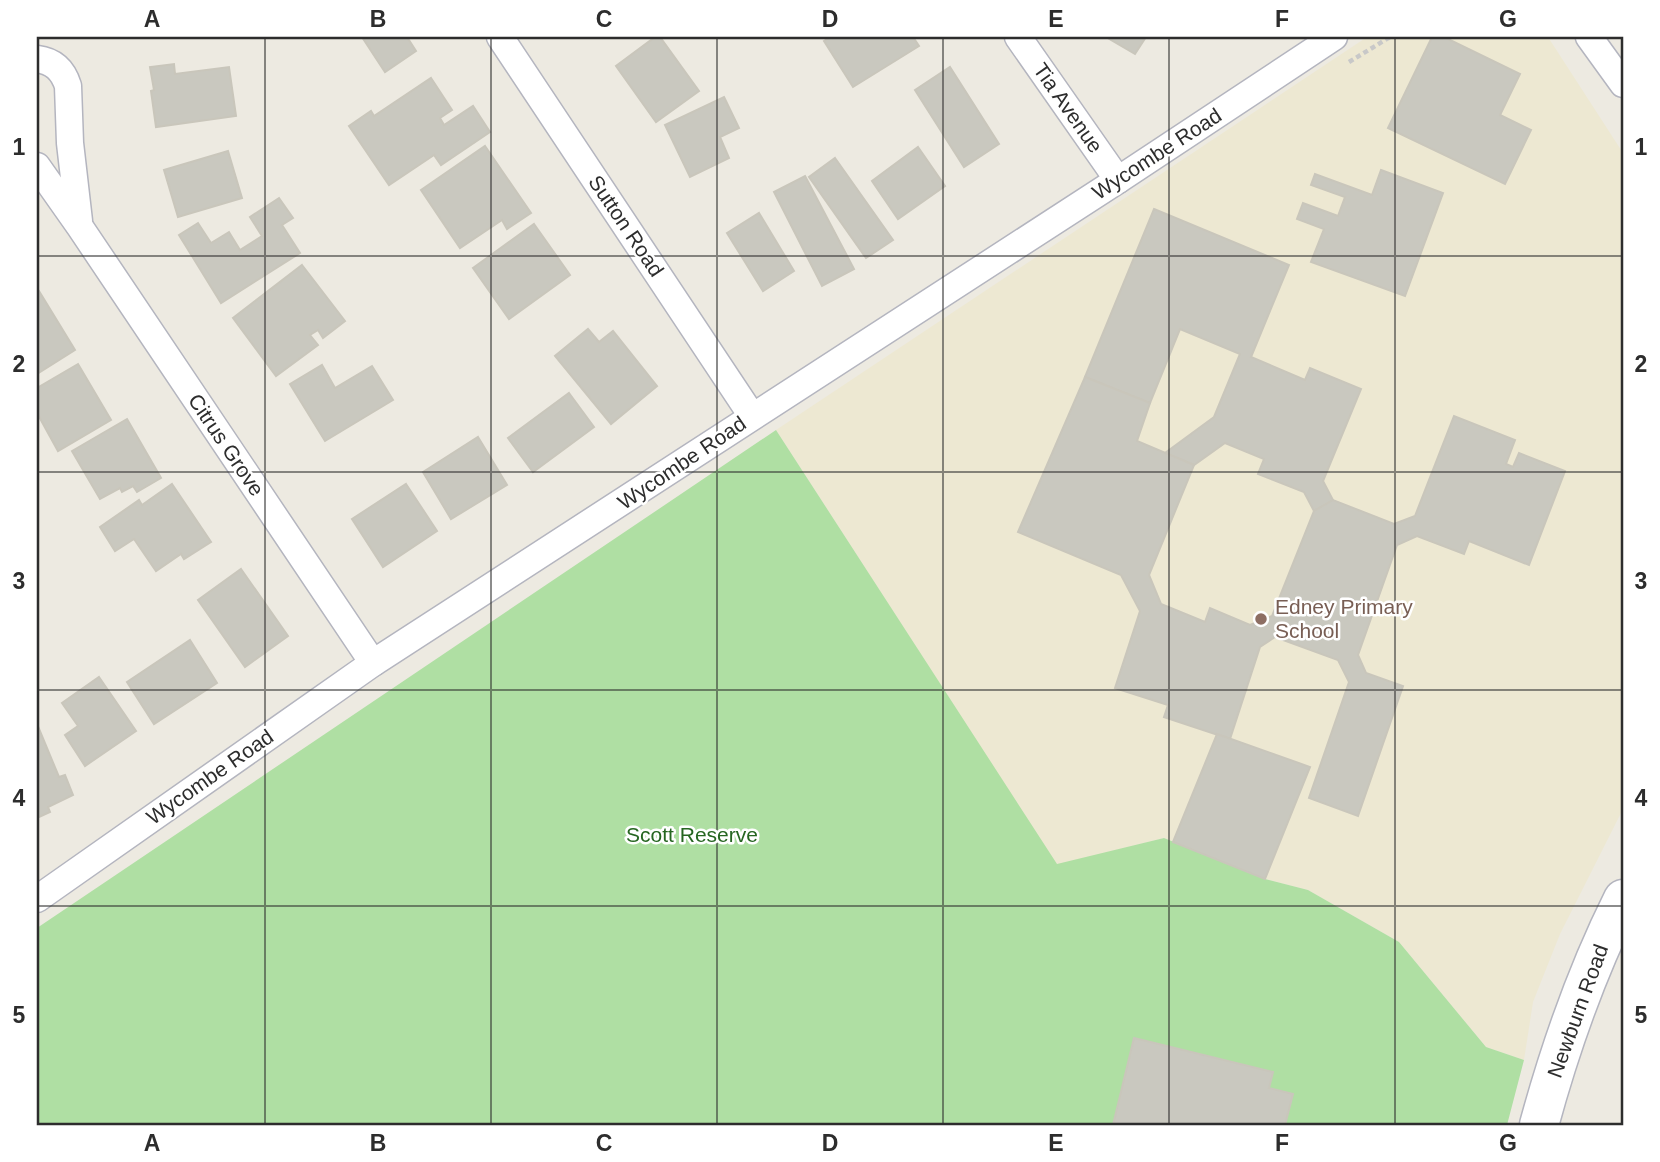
<svg xmlns="http://www.w3.org/2000/svg" width="1660" height="1162" viewBox="0 0 1660 1162" font-family="Arial,sans-serif">
	<style>
		.education { fill: #ede8d2 }
		.green { fill: #afdfa3 }
		.building { fill: #c9c8bf; stroke: #c9c6bb; stroke-width: 2 }
		.lines { fill: none; stroke-linecap: round; stroke-linejoin: round }
		.street-casing { stroke: #b4b5bf; stroke-width: 29 }
		.secondary-casing { stroke: #b4b5bf; stroke-width: 41 }
		.path { stroke: #c8c8c8; stroke-width: 4.5; stroke-dasharray: 5 3.5; stroke-linecap: butt }
		.street { stroke: #fff; stroke-width: 26 }
		.secondary { stroke: #fff; stroke-width: 38 }
		.grid { fill: none; stroke: #2d2d2d; stroke-width: 2; stroke-opacity: 0.55 }
		.education-dot { fill: #8d6e63; stroke: #fff; stroke-width: 2.5 }
		.labels { text-anchor: middle; stroke-width: 5; stroke-linejoin: round; paint-order: stroke }
		.street-label { font-size: 21px; fill: #2d2d2d; stroke: #fff }
		.education-label { font-size: 21px; fill: #785e54; stroke: #fff; text-anchor: start }
		.park-label { font-size: 21px; fill: #266621; stroke: #fff }
		.neatline { fill: none; stroke: #2d2d2d; stroke-width: 2.5 }
		.grid-label { font-size: 23px; text-anchor: middle; font-weight: bold; fill: #2d2d2d }
	</style>
	<rect width="100%" height="100%" fill="#edeae1"/>
	<polygon class="education" points="1367,37 1548,37 1623,153 1623,809 1560,934 1533,1002 1524,1060 1486,1047 1399,942 1308,890 1265,879 1164,838 1057,865 776,430"/>
	<polygon class="green" points="776,430 1057,864 1164,838 1265,879 1308,890 1399,942 1486,1047 1524,1060 1507,1125 37,1125 37,928"/>
	<g class="building">
		<polygon points="362,37 407,37 416,51 385,72"/>
		<polygon points="655,37 660,37 699,91 656,122 616,66"/>
		<polygon points="830,37 913,37 919,46 853,87 824,41"/>
		<polygon points="1106,37 1146,37 1135,54"/>
		<polygon points="1432,37 1444,37 1520,74 1500,115 1531,130 1505,184 1388,128"/>
		<polygon points="174,64 175,74 229,67 236,116 156,127 151,91 154,90 150,67"/>
		<polygon points="950,67 999,144 964,167 915,90"/>
		<polygon points="431,78 452,110 440,118 444,125 473,106 490,132 441,165 434,155 389,185 349,126 371,111 374,116"/>
		<polygon points="724,97 739,128 720,137 729,158 690,177 665,125"/>
		<polygon points="485,146 531,213 507,229 502,220 460,248 421,190"/>
		<polygon points="918,147 945,186 898,219 872,181"/>
		<polygon points="228,151 242,198 178,217 164,170"/>
		<polygon points="835,158 893,240 866,258 809,177"/>
		<polygon points="1381,170 1443,193 1405,296 1311,262 1324,229 1297,219 1303,203 1338,216 1345,197 1311,185 1315,174 1372,195"/>
		<polygon points="805,176 854,269 822,286 774,192"/>
		<polygon points="279,198 293,218 282,225 300,253 221,303 179,235 198,223 211,243 229,232 240,250 262,236 250,217"/>
		<polygon points="1154,209 1289,265 1251,357 1305,380 1310,368 1361,389 1323,481 1333,500 1314,511 1304,492 1258,474 1264,459 1225,443 1194,465 1165,453 1214,417 1240,354 1180,329 1150,403 1085,377"/>
		<polygon points="759,213 794,271 763,291 727,233"/>
		<polygon points="534,224 570,275 509,319 473,268"/>
		<polygon points="302,265 345,321 323,338 318,330 310,335 318,345 276,376 233,318"/>
		<polygon points="39,291 75,350 37,374 37,292"/>
		<polygon points="588,329 599,342 613,331 657,386 611,424 555,356"/>
		<polygon points="78,364 111,420 58,451 37,413 37,388"/>
		<polygon points="322,365 335,388 372,366 393,400 325,441 290,384"/>
		<polygon points="1085,377 1150,403 1137,441 1194,465 1149,575 1161,604 1205,622 1210,608 1250,625 1272,616 1314,511 1333,500 1394,524 1415,516 1454,416 1515,440 1506,464 1513,467 1519,453 1565,471 1529,565 1469,541 1464,554 1417,536 1397,545 1358,655 1366,673 1403,686 1358,816 1309,798 1349,682 1338,660 1275,637 1260,647 1230,739 1164,717 1168,705 1115,688 1140,611 1121,575 1018,532"/>
		<polygon points="569,393 594,427 533,472 508,438"/>
		<polygon points="127,419 161,478 137,492 133,486 122,492 120,488 100,499 72,451"/>
		<polygon points="478,437 507,485 451,519 423,472"/>
		<polygon points="172,484 211,542 184,559 181,554 156,571 134,539 115,551 100,527 139,500 142,505"/>
		<polygon points="406,484 437,531 383,567 352,519"/>
		<polygon points="241,569 288,636 245,667 198,600"/>
		<polygon points="190,640 217,683 154,724 127,682"/>
		<polygon points="99,677 136,731 85,766 65,735 78,726 62,703"/>
		<polygon points="37,724 59,777 65,775 73,795 48,807 50,812 37,818"/>
		<polygon points="1217,734 1310,767 1265,879 1173,842"/>
		<polygon points="1134,1038 1273,1072 1269,1088 1293,1094 1285,1125 1113,1125"/>
	</g>
	<g class="lines">
		<g class="street-casing">
			<g id="street">
				<polyline points="500,37 752,416"/>
				<polyline points="1018,37 1118,180"/>
				<polyline points="1589,37 1623,84"/>
				<path d="M37,59C53,61 63,70 68,86L70,143L79,221"/>
				<polyline points="37,166 80,227 373,663"/>
				<polyline points="37,899 373,663 1118,180 1334,37"/>
			</g>
		</g>
		<g class="secondary-casing">
			<path id="secondary" d="M1539,1125C1560,1048 1587,971 1623,899"/>
		</g>
		<polyline class="path" points="1349,62 1390,37"/>
		<use href="#street" class="street"/>
		<use href="#secondary" class="secondary"/>
	</g>
	<path class="grid" d="M265,37V1125M491,37V1125M717,37V1125M943,37V1125M1169,37V1125M1395,37V1125M37,256H1623M37,472H1623M37,690H1623M37,906H1623"/>
	<circle class="education-dot" cx="1261" cy="619" r="7"/>
	<g class="labels">
		<g class="street-label">
			<text transform="translate(1068 108) rotate(55)" y="7">Tia Avenue</text>
			<text transform="translate(1157 154) rotate(-33)" y="7">Wycombe Road</text>
			<text transform="translate(626 226) rotate(56)" y="7">Sutton Road</text>
			<text transform="translate(226 445) rotate(56)" y="7">Citrus Grove</text>
			<text transform="translate(682 463) rotate(-34)" y="7">Wycombe Road</text>
			<text transform="translate(210 777) rotate(-35)" y="7">Wycombe Road</text>
			<text transform="translate(1578 1011) rotate(-70)" y="7">Newburn Road</text>
		</g>
		<g class="education-label">
			<text x="1275" y="614">Edney Primary<tspan x="1275" dy="24">School</tspan></text>
		</g>
		<g class="park-label">
			<text x="692" y="842">Scott Reserve</text>
		</g>
	</g>
	<rect width="1660" height="1162" fill="none" stroke="#ffffff" stroke-width="77"/>
	<rect x="38" y="38" width="1584" height="1086" class="neatline"/>
	<g class="grid-label">
		<text x="152" y="27">A</text>
		<text x="378" y="27">B</text>
		<text x="604" y="27">C</text>
		<text x="830" y="27">D</text>
		<text x="1056" y="27">E</text>
		<text x="1282" y="27">F</text>
		<text x="1508" y="27">G</text>
		<text x="19" y="155">1</text>
		<text x="1641" y="155">1</text>
		<text x="19" y="372">2</text>
		<text x="1641" y="372">2</text>
		<text x="19" y="589">3</text>
		<text x="1641" y="589">3</text>
		<text x="19" y="806">4</text>
		<text x="1641" y="806">4</text>
		<text x="19" y="1023">5</text>
		<text x="1641" y="1023">5</text>
		<text x="152" y="1151">A</text>
		<text x="378" y="1151">B</text>
		<text x="604" y="1151">C</text>
		<text x="830" y="1151">D</text>
		<text x="1056" y="1151">E</text>
		<text x="1282" y="1151">F</text>
		<text x="1508" y="1151">G</text>
	</g>
</svg>
